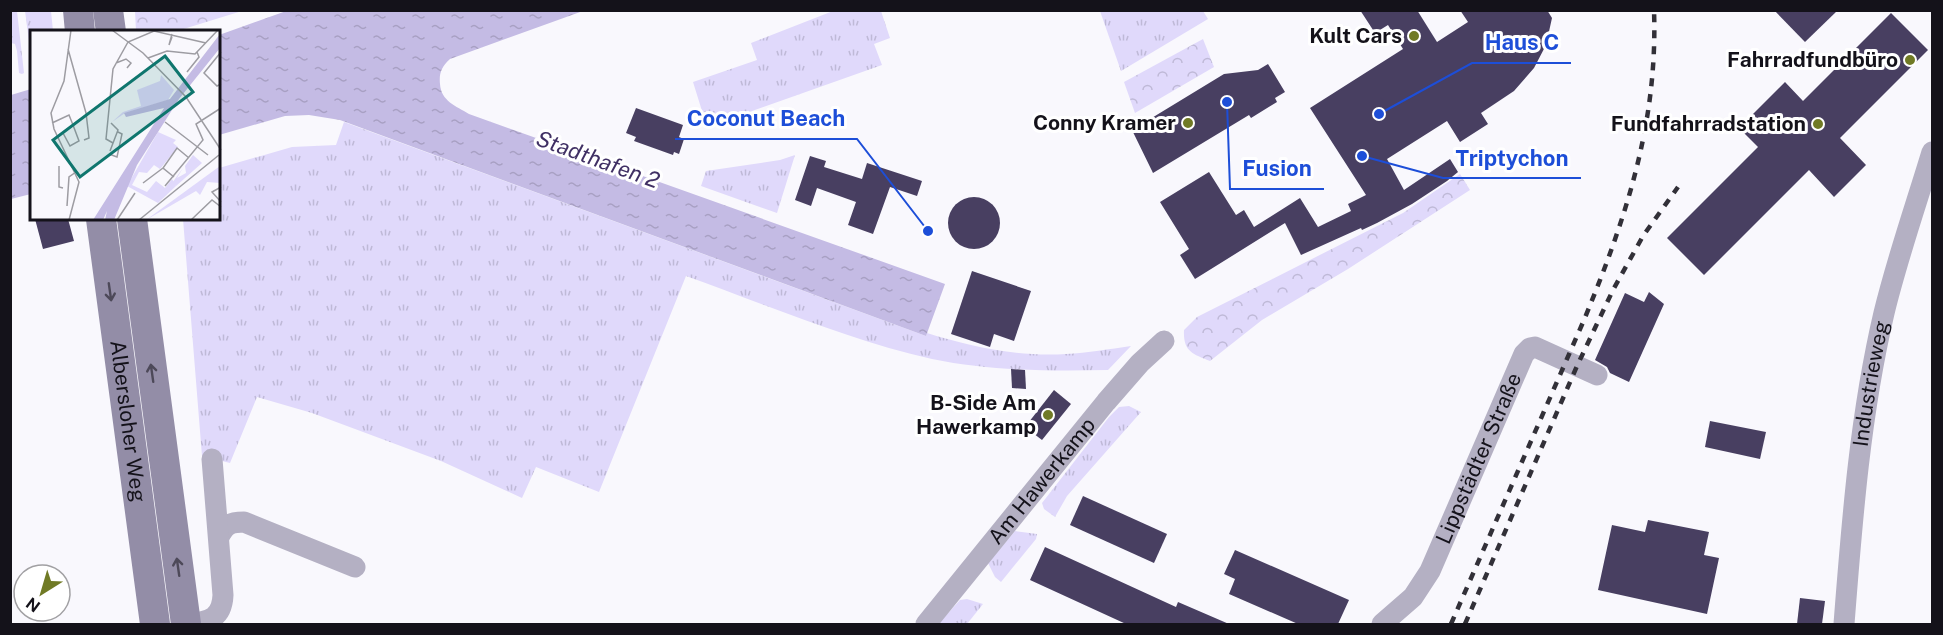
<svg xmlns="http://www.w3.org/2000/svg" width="1943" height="635" viewBox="0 0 1943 635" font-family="'Public Sans',sans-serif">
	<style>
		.grass { fill: url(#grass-tufts) }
		.forest { fill: url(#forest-crowns) }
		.water { fill: url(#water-ripples) }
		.building { fill: #483f61 }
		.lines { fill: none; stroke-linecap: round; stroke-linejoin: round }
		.minor { stroke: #b4b0c3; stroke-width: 21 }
		.secondary { stroke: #938da7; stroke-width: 30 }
		.rail { stroke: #323038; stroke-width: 4.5; stroke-dasharray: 8 8; stroke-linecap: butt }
		.oneway { stroke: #4d4959 }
		.poi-dot { fill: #707a25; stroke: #fff; stroke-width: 2 }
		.labels { text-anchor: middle; stroke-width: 6; stroke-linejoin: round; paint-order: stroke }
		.poi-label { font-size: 21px; font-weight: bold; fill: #14121a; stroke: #fff; text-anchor: end }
		.street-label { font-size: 21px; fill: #14121a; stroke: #fff }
		.water-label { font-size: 22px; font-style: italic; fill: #403064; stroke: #fff }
		.inset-road { fill: none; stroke: #9d9ca2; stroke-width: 1.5 }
		.view { fill: #0f766e; fill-opacity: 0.15; stroke: #0f766e; stroke-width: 3 }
		.inset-edge { fill: none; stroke: #14121a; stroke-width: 3 }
		.leader { fill: none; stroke: #1d4ed8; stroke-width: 2 }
		.callout-dot { fill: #1d4ed8; stroke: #fff; stroke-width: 2 }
		.callout-label { font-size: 22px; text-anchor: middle; font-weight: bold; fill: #1d4ed8; stroke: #fff; stroke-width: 6; stroke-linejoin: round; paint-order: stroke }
	</style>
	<defs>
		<pattern id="grass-tufts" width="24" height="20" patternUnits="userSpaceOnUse" patternTransform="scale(1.5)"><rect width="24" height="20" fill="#e0d9fb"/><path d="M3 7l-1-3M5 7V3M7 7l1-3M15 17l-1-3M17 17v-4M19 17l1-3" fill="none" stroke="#bfb9d7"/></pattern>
		<pattern id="forest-crowns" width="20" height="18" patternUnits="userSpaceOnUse" patternTransform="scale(1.5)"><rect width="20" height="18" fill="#e0d9fb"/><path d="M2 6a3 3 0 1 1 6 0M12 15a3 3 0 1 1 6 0" fill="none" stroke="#bfb9d7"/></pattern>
		<pattern id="water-ripples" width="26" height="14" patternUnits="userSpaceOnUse" patternTransform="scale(1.5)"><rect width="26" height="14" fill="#c4bbe4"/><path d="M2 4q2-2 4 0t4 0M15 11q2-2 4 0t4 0" fill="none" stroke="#a8a0c3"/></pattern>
	</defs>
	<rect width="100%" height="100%" fill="#f9f8fd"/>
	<g class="grass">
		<polygon points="10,11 17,11 24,73 22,74 19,73 17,51 15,44 11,43"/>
		<polygon points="25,11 51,11 53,31 32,32 31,56"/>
		<polygon points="833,11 881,11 890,38 874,44 882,65 707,127 693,82 757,60 751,43"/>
		<polygon points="1100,11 1203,11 1208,19 1121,71"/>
		<path d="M344,122L926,336L927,333C972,347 1018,357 1066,354C1088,353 1109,349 1131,346L1108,370C1049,371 990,371 932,359C848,340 767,305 686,276L599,492L536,467L522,498L441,461L312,413L257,397L230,463L202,456L183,219H219V168L292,147L336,145Z"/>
		<polygon points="795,155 777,213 701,186 706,171 780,160"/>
		<polygon points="1129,406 1141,412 1067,496 1055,517 1044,509 1042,503 1109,417 1119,407"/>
		<polygon points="1015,531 1037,534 1036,539 1001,582 995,577 988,563"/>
		<polygon points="967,599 983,604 967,624 938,624 960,600"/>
	</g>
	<g class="forest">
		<polygon points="135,11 135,10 242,11 177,31 136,31"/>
		<polygon points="1203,39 1214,67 1135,113 1124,82"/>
		<path d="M1460,174L1470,190L1348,269L1262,320L1210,361C1192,354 1183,351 1184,330L1197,317L1403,213Z"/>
	</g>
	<g class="water">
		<path d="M289,10L583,11L450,59C441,67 439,74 440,84C441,101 456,106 469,114L945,284L926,336L340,120L309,115L285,116L219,135V35Z"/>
		<polygon points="31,89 31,194 11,199 11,95"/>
	</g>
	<g class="building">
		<polygon points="1360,10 1417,10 1437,42 1468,22 1460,10 1547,10 1552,18 1546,45 1534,68 1514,91 1481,113 1488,124 1460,142 1447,121 1387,159 1404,190 1450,159 1458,172 1447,181 1412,204 1377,223 1362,230 1361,228 1301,255 1285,223 1195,279 1180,255 1189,249 1160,202 1209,172 1236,215 1244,210 1254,227 1300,198 1318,227 1351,211 1348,204 1366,195 1310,108 1403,49 1388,25 1375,33"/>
		<polygon points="1774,10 1838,10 1805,42"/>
		<polygon points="1891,13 1928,50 1840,138 1866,165 1834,197 1809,170 1704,275 1667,238 1758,147 1739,128 1785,82 1803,101"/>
		<polygon points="1268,64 1285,92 1275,98 1277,102 1251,118 1249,115 1153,173 1132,130 1224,74 1258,70"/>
		<polygon points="636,108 683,125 679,137 684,139 679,154 674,152 673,155 634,141 636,137 626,133"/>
		<polygon points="810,156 826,161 824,167 862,179 867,163 922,181 917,196 890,187 873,234 848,225 856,202 817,188 811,206 795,200"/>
		<circle cx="974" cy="223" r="26"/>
		<polygon points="35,219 68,219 74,241 43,249"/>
		<polygon points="972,271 1031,291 1014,341 994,334 990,347 951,334"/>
		<polygon points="1649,292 1664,304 1629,382 1610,373 1607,367 1595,360 1625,293 1644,302"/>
		<polygon points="1011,369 1025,370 1026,389 1012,388"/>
		<polygon points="1054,390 1071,404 1042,440 1025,427"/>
		<polygon points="1710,421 1766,432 1760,459 1705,447"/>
		<polygon points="1083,496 1167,534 1154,563 1070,525"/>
		<polygon points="1648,520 1709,532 1704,555 1719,558 1707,614 1598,590 1612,525 1645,532"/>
		<polygon points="1045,547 1176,607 1178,602 1229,624 1126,624 1030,580"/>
		<polygon points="1235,550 1349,600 1338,624 1298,624 1229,594 1235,579 1224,574"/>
		<polygon points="1800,598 1825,601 1822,624 1797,624"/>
	</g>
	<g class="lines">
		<g class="minor">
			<path d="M219,537C225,525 230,522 244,522L355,567"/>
			<path d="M189,624C210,621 222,618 223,595L212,459"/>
			<path id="s1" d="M926,624L1106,402L1140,363L1164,341"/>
			<path id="s2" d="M1382,624L1413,597L1430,571L1524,354L1530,348L1535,347L1597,375"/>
			<path id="s3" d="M1844,624C1852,521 1860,415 1884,313C1897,259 1916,205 1932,152"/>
		</g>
		<g class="secondary">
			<polyline points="78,10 80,32"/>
			<polyline points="108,10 111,32"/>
			<path id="s4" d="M101,219L155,624"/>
			<polyline points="132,219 186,624"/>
		</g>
		<g class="rail">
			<path d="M1451,624L1584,320C1626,218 1658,123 1654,10"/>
			<polyline points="1465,624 1577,366 1613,290 1643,236 1678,187"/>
		</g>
	</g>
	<defs><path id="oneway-shaft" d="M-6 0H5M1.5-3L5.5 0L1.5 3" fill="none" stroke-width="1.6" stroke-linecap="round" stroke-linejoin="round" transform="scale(1.5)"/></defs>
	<g class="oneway">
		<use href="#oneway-shaft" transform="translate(110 292) rotate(82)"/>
		<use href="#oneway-shaft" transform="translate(152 373) rotate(-98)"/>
		<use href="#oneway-shaft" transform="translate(178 567) rotate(-98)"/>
	</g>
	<g class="poi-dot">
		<circle cx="1414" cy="36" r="6"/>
		<circle cx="1910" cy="60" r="6"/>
		<circle cx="1188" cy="123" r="6"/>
		<circle cx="1818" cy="124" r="6"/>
		<circle cx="1048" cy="415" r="6"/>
	</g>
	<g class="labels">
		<g class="poi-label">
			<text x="1402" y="43">Kult Cars</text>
			<text x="1898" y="67">Fahrradfundbüro</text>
			<text x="1176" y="130">Conny Kramer</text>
			<text x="1806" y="131">Fundfahrradstation</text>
			<text x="1036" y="410">B-Side Am<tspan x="1036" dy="24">Hawerkamp</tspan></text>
		</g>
		<g class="street-label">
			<text dy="7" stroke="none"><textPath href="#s3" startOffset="242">Industrieweg</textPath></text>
			<text dy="7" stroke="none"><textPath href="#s4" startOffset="204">Albersloher Weg</textPath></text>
			<text dy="7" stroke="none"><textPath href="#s2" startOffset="195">Lippstädter Straße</textPath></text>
			<text dy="7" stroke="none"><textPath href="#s1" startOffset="184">Am Hawerkamp</textPath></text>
		</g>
		<g class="water-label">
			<text transform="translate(598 159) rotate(20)" y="8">Stadthafen 2</text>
		</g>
	</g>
	<g transform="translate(30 30)">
		<rect width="190" height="190" fill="#f9f8fd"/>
		<path d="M131,45L144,60L138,70L95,83L82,92L93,82L111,76L107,60L130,51ZM163,125L172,133L146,156L142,153L153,138L147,148L156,143L155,136Z" fill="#e0d9fb"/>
		<path d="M128,102L146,110L143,113L148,117L130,139L124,135L117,143L109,142L102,155L117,162L126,151L135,158L142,149L146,156L128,173L97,156ZM190,136V153L177,152L170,165L166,161L116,190Z" fill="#e0d9fb"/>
		<path d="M190,4V18L149,69L107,135L84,190H75L77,181L73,190H63L134,78L96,87L94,83L140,69Z" fill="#c4bbe4"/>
		<path class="inset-road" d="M82,0L113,23L156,67L191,120M142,7L139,15L142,4M38,19L56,83L59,108L54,110M191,22L174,43L187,56L191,54M118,28L137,21L165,24L188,0M86,33L96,29L101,33L97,38M157,42L169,27L167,22M135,92L178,125M22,93L39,85L43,95L33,103L40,116L49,111L43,95M83,113L76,109L83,39L98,12L124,1L176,13M80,121L88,100L81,93M79,124L87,127L92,104L88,102M29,136V157L33,158M144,147L133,138L147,118L159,128M113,153L133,138M135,156L173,110L166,94L191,78M191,157L182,162L191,172M37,176L39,147L46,142M39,190L49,152L24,99L21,83L34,51L41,0M87,190L105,163M109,190L189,125M161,190L182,170L191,177"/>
		<path class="view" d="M135,26L163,62L50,147L23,110Z"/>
		<rect width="190" height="190" class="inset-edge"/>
	</g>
	<path class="leader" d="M1379 114L1472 63H1571M928 231L857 139H675M1362 156L1443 178H1581M1227 102L1230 189H1324"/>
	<g class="callout-dot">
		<circle cx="1379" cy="114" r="6"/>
		<circle cx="928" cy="231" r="6"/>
		<circle cx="1362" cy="156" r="6"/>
		<circle cx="1227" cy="102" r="6"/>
	</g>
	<g class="callout-label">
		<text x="1522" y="50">Haus C</text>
		<text x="766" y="126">Coconut Beach</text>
		<text x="1512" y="166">Triptychon</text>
		<text x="1277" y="176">Fusion</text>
	</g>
	<rect width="1943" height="635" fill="none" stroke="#14121a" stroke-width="24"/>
	<g transform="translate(42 593) rotate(217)"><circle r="28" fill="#ffffff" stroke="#a1a0a3" stroke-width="1.5"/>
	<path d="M0-4.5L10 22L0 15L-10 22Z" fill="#707a25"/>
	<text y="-9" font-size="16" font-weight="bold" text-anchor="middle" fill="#14121a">N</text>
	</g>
</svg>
